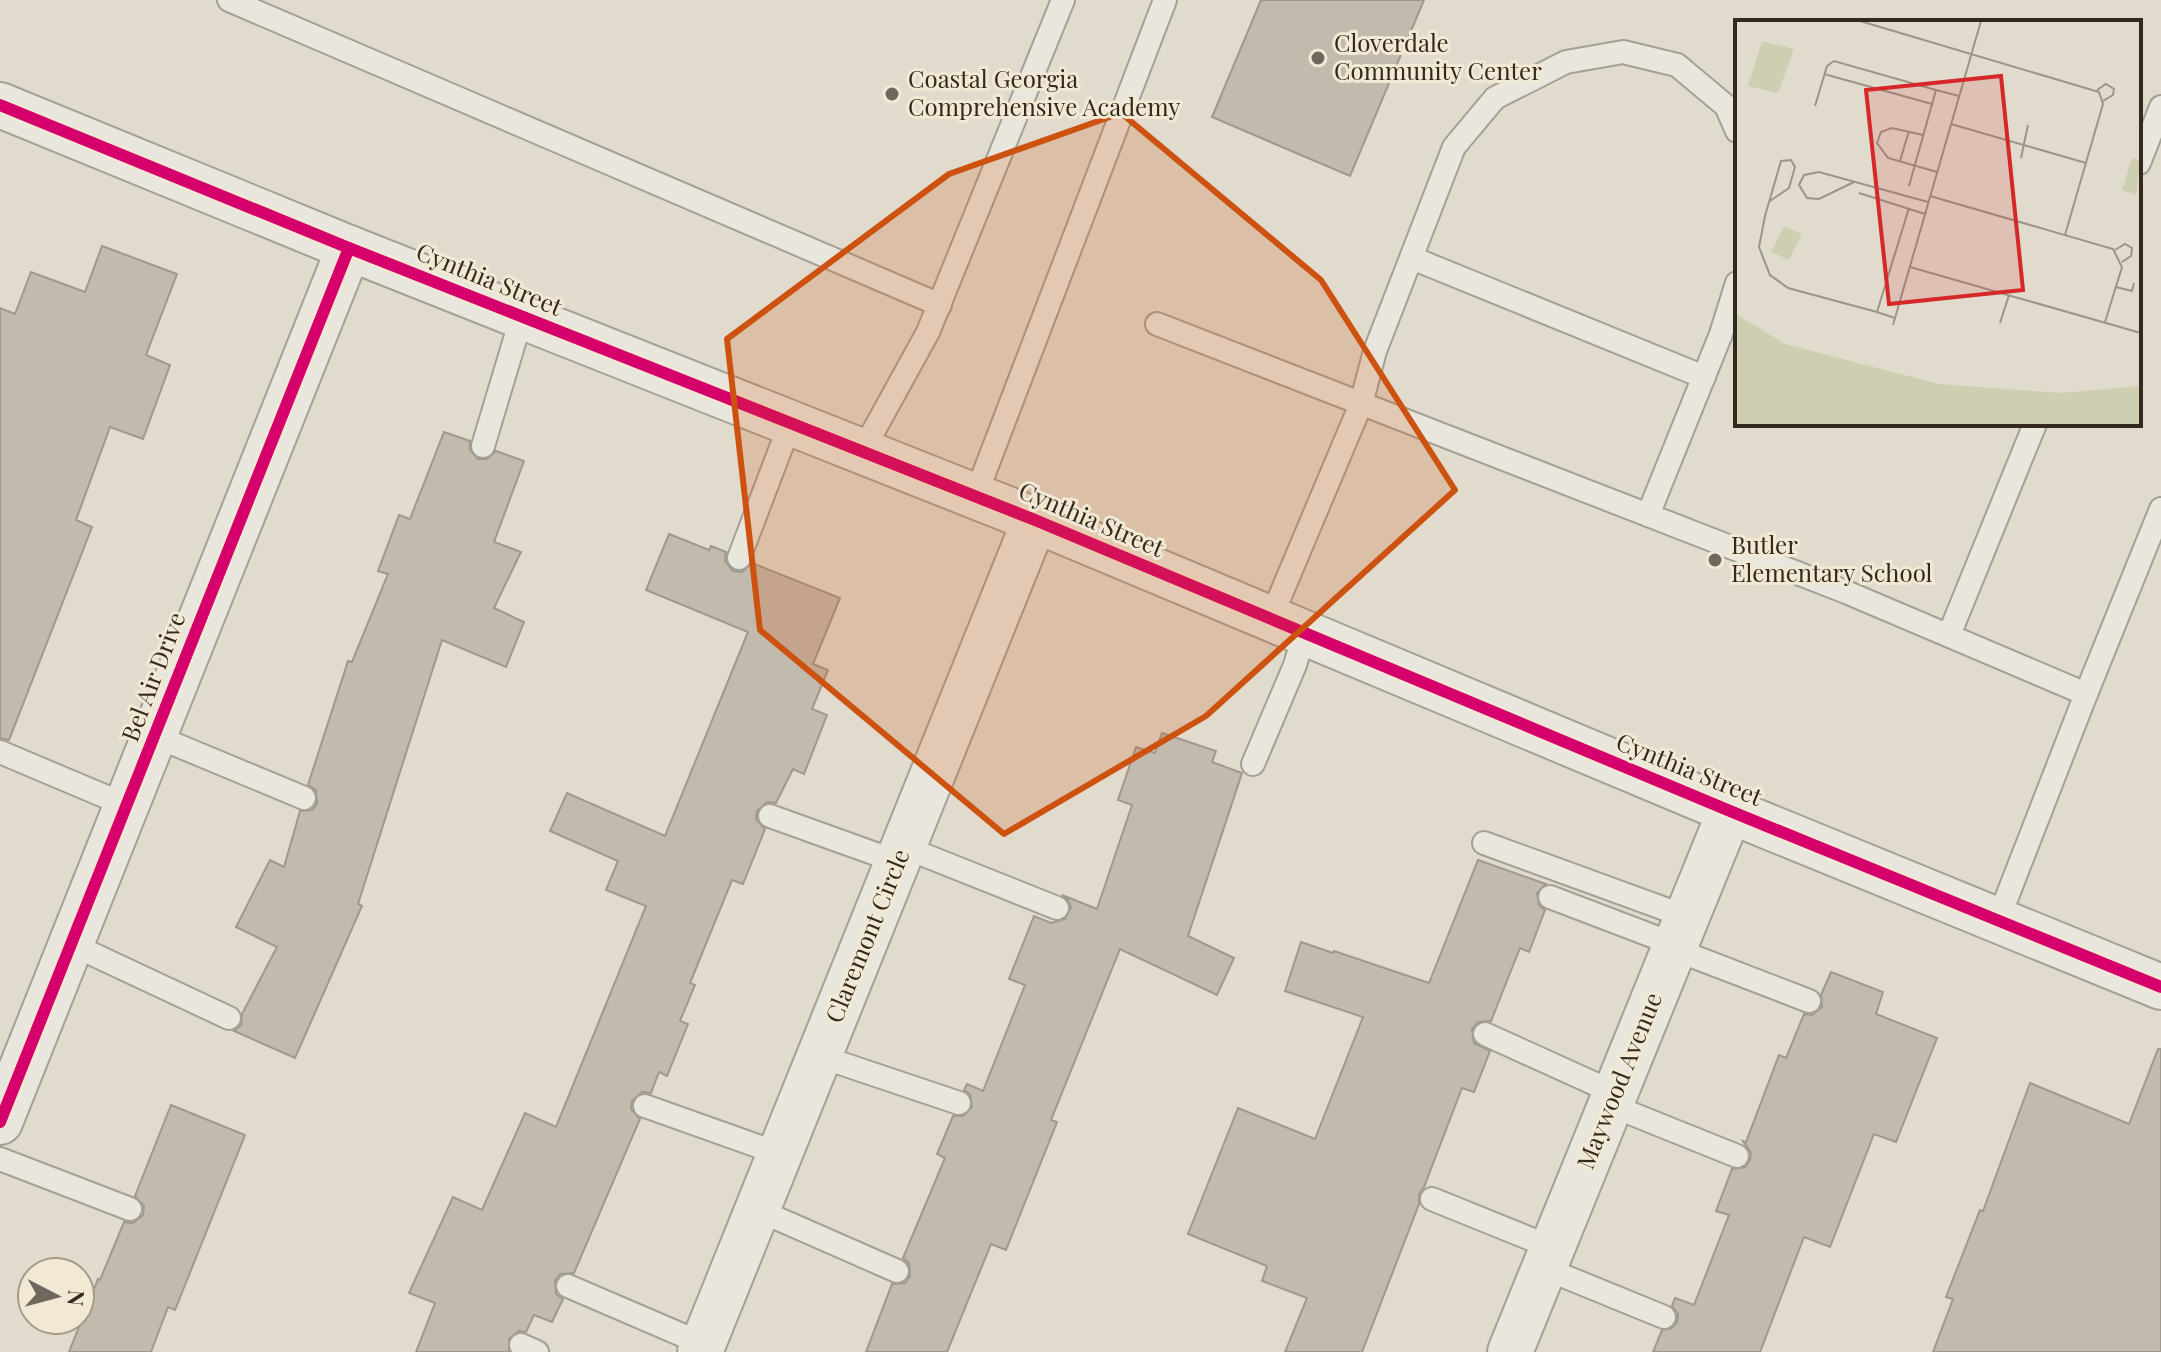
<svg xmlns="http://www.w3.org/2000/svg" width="2161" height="1352" viewBox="0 0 2161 1352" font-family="'Playfair Display',serif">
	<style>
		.building { fill: #c3baae; stroke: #a0978d; stroke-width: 2 }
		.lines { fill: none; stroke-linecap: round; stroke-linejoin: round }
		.lane-casing { stroke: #a5a096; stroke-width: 26 }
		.street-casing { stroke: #a5a096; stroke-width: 48 }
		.lane { stroke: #e9e6dd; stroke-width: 22 }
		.street { stroke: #e9e6dd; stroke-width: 44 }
		.cycleway-casing { stroke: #f1e9d3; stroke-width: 17 }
		.cycleway { stroke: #d6006c; stroke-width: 12 }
		.marked { fill: #cd520f; fill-opacity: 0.2; stroke: #cd520f; stroke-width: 6; stroke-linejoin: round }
		.poi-dot { fill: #70675c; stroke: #f1e9d3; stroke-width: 3 }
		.labels { text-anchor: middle; stroke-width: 6; stroke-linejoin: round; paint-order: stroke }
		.poi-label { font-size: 24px; fill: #33291f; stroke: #f1e9d3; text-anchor: start }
		.street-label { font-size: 24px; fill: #33291f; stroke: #f1e9d3 }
		.inset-road { fill: none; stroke: #9b9487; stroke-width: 2 }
		.view { fill: #d62828; fill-opacity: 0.15; stroke: #d62828; stroke-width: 4 }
		.inset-edge { fill: none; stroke: #33291f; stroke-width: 4 }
	</style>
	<rect width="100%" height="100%" fill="#e0dbcd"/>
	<g class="building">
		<polygon points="1261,0 1424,0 1350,176 1212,117"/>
		<polygon points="102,246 177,274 146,355 170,365 143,439 110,427 76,520 92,527 9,740 0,738 0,308 15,314 31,272 85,292"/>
		<polygon points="444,432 470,441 470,450 478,459 487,459 496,451 524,461 494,542 521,552 494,608 524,622 506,667 442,640 358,904 362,906 295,1058 234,1031 241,1025 242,1014 277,947 236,927 270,860 284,867 300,811 312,810 317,804 316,790 308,785 348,661 352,662 388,574 378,571 399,515 410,519"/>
		<polygon points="669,534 709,550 711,546 726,552 725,561 733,571 742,572 752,563 840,598 813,664 828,670 812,709 827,715 804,774 793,769 776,803 767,802 757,811 756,819 765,829 743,884 732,880 690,983 695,985 680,1021 688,1024 667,1076 659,1072 651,1093 642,1092 632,1101 631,1109 640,1119 574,1273 560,1274 555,1281 556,1294 563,1299 552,1322 534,1315 526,1332 519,1331 509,1339 509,1352 416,1352 435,1303 409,1293 453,1197 482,1210 525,1113 556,1127 646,906 606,890 618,861 550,831 567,793 665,836 748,632 646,590"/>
		<polygon points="1162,733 1216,751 1212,762 1242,773 1188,936 1234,958 1217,995 1120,949 1051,1120 1057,1122 1006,1250 991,1244 947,1352 866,1352 892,1284 905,1283 910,1276 909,1263 903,1258 945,1158 937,1154 953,1116 963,1116 972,1107 970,1094 964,1090 967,1084 983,1091 1025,985 1009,979 1034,916 1051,923 1065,919 1071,907 1068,900 1062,895 1097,909 1132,805 1118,800 1136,747 1155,753"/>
		<polygon points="1478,860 1546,884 1537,893 1539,905 1545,910 1529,952 1520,948 1491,1021 1478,1022 1472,1029 1474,1043 1490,1051 1474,1092 1462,1088 1424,1187 1419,1194 1419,1204 1362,1352 1285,1352 1307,1298 1262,1281 1267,1266 1188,1234 1238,1108 1315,1139 1363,1017 1285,991 1301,942 1333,953 1334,951 1429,983"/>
		<polygon points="1831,972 1883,992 1876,1014 1937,1038 1896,1142 1874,1134 1830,1247 1804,1237 1760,1352 1653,1352 1662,1330 1672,1328 1677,1322 1678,1314 1672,1306 1675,1298 1694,1305 1729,1215 1716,1211 1732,1169 1745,1167 1750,1160 1751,1153 1743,1141 1746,1142 1779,1055 1786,1058 1804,1014 1812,1015 1822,1007 1821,995"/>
		<polygon points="2158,1049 2161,1049 2161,1352 1933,1352 1953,1299 1946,1297 1980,1210 1983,1211 2030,1083 2129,1124"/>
		<polygon points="171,1105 245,1135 175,1310 168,1307 151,1352 69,1352 98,1279 100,1280 124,1222 133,1223 143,1215 144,1206 135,1196"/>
	</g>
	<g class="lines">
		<g class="lane-casing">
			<g id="lane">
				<polyline points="229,0 940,305"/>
				<polyline points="2139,163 2161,107"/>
				<polyline points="1412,258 1704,377"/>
				<polyline points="1157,324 1846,592 2086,694 1998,920"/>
				<polyline points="483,446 522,316"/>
				<polyline points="862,452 928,332 1063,0"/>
				<polyline points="975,497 1165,0"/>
				<polyline points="1648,515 1721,334 1737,283"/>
				<polyline points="739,558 790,424"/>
				<polyline points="1270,620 1361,404 1375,351 1454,147 1495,98 1566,62 1623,52 1677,65 1726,106 1737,131"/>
				<polyline points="1949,635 2035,424"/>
				<polyline points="2086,694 2161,509"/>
				<polyline points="155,736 304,798"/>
				<polyline points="0,752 128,806"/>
				<polyline points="1253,764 1295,665 1304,634"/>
				<polyline points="770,816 898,862"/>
				<polyline points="1484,843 1687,917"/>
				<polyline points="904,847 1057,908"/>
				<polyline points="1550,897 1676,945"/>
				<polyline points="71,944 229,1018"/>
				<polyline points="1674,949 1809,1001"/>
				<polyline points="1485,1034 1615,1093"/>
				<polyline points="819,1056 959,1103"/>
				<polyline points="1610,1105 1737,1156"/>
				<polyline points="645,1106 780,1154"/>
				<polyline points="0,1159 130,1209"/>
				<polyline points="1432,1199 1553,1248"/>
				<polyline points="758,1210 897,1271"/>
				<polyline points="1544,1268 1664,1317"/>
				<polyline points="568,1286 703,1344"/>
				<polyline points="521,1345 537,1352"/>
			</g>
		</g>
		<g class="street-casing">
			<g id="street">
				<polyline points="0,105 349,248 1035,520 1730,811 2161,987"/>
				<polyline points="0,1122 349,248"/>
				<polyline points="700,1352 1035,520"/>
				<polyline points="1510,1352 1730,811"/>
			</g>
		</g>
		<use href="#lane" class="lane"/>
		<use href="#street" class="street"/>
		<g class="cycleway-casing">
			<g id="cycleway">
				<polyline points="0,105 349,248 1035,520 1730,811 2161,987"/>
				<polyline points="0,1122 349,248"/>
			</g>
		</g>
		<use href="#cycleway" class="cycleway"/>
	</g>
	<path class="marked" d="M1121,113L1321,280L1455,490L1206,716L1004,834L760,630L727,339L949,174Z"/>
	<g class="poi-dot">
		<circle cx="1318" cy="58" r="8"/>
		<circle cx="892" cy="94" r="8"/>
		<circle cx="1715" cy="560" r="8"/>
	</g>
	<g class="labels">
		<g class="poi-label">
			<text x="1334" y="52">Cloverdale<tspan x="1334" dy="28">Community Center</tspan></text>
			<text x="908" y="88">Coastal Georgia<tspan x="908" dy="28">Comprehensive Academy</tspan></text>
			<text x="1731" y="554">Butler<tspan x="1731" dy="28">Elementary School</tspan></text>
		</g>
		<g class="street-label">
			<text transform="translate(489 280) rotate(22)" y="8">Cynthia Street</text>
			<text transform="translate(1091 520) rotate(23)" y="8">Cynthia Street</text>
			<text transform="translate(154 677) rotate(-69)" y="8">Bel Air Drive</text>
			<text transform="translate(1689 770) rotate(22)" y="8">Cynthia Street</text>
			<text transform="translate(868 936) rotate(-68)" y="8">Claremont Circle</text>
			<text transform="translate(1620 1081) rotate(-68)" y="8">Maywood Avenue</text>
		</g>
	</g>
	<g transform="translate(1735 20)">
		<rect width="406" height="406" fill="#e0dbcd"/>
		<path d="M27,21L59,29L43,73L13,66ZM397,138L406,141L401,175L387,170ZM49,206L67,214L54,240L36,232ZM0,293L50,324L204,364L326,373L406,366V405H0Z" fill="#cecfb1"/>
		<path class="inset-road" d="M125,1L364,72L368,84L330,215M89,54L197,84M362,70L371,64L379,69L378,75L368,81M80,86L92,46L99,41L201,70M216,104L351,143M188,115L157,108L146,112L142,123L153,138L202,152M286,138L293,105M165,141L174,111M119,162L84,179L72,178L64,165L69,155L84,152L193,182M174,166L201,70L224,76M124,173L190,194M195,176L378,229L387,247L370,302M35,181L54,168L60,147L56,140L46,141L30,196L24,227L35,255L53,268L142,292M380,230L390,224L397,228L396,236L387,242M175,247L406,313M381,267L397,271L399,263M160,298L142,292L174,188M265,303L274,275M158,305L246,1"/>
		<path class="view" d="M266,56L288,270L154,284L131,70Z"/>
		<rect width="406" height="406" class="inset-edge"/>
	</g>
	<g transform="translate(56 1296) rotate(96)"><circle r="38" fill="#f1e9d3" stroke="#a59c8b" stroke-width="2"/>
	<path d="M0-6L14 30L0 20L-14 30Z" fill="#70675c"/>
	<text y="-12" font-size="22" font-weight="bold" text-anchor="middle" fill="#33291f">N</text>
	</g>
</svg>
